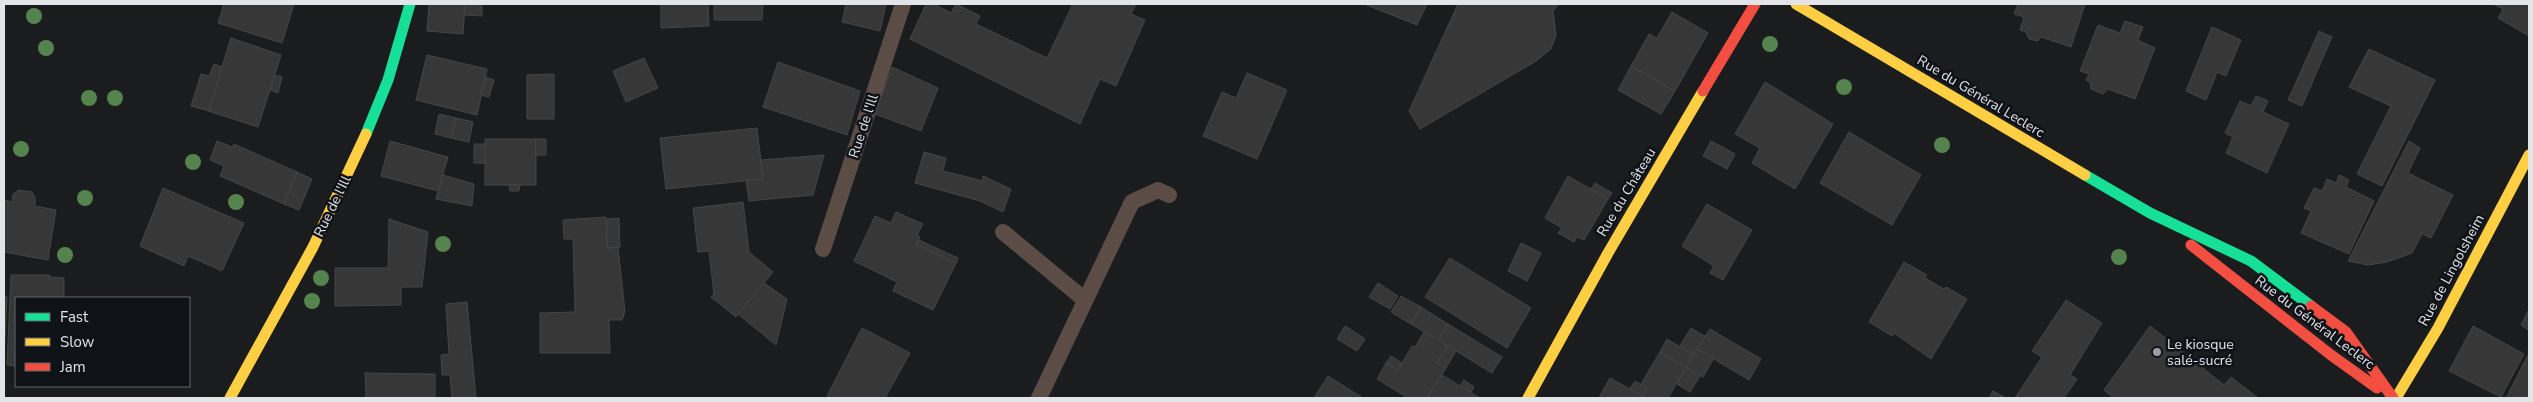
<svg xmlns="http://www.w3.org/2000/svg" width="2533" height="402" viewBox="0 0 2533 402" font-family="'Nunito Sans',sans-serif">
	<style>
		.building { fill: #373737; stroke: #454545 }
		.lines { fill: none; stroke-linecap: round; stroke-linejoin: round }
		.lane { stroke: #5b4c46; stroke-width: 16 }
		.fast { stroke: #16e098; stroke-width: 11 }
		.slow { stroke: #ffcf43; stroke-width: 11 }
		.jam { stroke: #f24e42; stroke-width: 11 }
		.tree { fill: #54834d }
		.poi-dot { fill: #9c9ea1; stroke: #0f1217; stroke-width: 2 }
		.labels { text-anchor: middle; stroke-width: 5; stroke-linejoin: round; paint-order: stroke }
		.street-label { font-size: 14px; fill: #e2e4e8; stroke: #0f1217 }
		.poi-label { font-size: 14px; fill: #e2e4e8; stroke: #0f1217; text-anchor: start }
	</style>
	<rect width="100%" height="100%" fill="#1a1c1e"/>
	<g class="building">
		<polygon points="224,4 294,4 282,43 218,23"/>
		<polygon points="429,4 465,4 463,34 427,31"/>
		<polygon points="465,4 482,4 482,16 464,15"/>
		<polygon points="661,4 708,4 709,26 661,28"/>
		<polygon points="714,4 763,4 762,20 714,20"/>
		<polygon points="846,4 886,4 880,31 842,22"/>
		<polygon points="926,4 934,4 951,13 956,4 980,16 976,24 1047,58 1073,4 1136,4 1131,14 1145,20 1116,86 1100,79 1080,124 910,39"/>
		<polygon points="1364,4 1427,4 1417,25"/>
		<polygon points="1458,4 1559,4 1553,11 1556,35 1551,49 1536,61 1420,129 1409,111"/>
		<polygon points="2018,4 2085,4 2071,47 2041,37 2038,41 2029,39 2026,32 2020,30 2024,17 2014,14"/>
		<polygon points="2493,4 2529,4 2529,36 2498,18 2503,9"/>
		<polygon points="1672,12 1708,33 1675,91 1631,66 1649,34 1657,38"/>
		<polygon points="2125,21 2143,27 2138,40 2155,48 2135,99 2108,89 2103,94 2091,89 2090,82 2086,80 2089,74 2080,71 2098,25 2120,33"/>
		<polygon points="2212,27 2241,40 2226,76 2217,72 2206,100 2186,91"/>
		<polygon points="2319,31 2332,37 2302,106 2288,100"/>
		<polygon points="231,38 281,55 258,127 208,111"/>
		<polygon points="2369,49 2435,80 2382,186 2357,174 2391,106 2349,87"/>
		<polygon points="427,55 487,69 477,115 416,100"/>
		<polygon points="644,58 658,88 626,102 613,71"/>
		<polygon points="778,62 860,91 847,135 763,107"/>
		<polygon points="214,64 222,67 209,111 191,106 201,74 209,76"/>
		<polygon points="1631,66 1675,91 1661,114 1618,90"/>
		<polygon points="892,67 938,88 921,131 875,114"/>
		<polygon points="1247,73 1287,90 1257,159 1203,136 1222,92 1236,98"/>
		<polygon points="554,74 554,119 527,119 527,75"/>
		<polygon points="275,75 282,77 278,93 270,90"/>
		<polygon points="486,77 494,80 489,97 481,95"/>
		<polygon points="1765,82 1833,124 1795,189 1752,163 1760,148 1735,134"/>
		<polygon points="2256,96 2268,101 2263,112 2289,124 2267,173 2226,153 2233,137 2225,133 2240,101 2251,106"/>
		<polygon points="439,114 456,118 451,138 435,134"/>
		<polygon points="456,118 473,122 469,142 451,138"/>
		<polygon points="757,128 763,179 666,189 660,138"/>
		<polygon points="1849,132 1921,175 1892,225 1820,183"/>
		<rect x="485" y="139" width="51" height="46"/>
		<polygon points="536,139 546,139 546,155 535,155"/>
		<polygon points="217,141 232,147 234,144 297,172 284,204 220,176 224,166 210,160"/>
		<polygon points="390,141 448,157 438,191 381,176"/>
		<polygon points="1711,141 1735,154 1727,169 1703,156"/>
		<polygon points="2409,141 2420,148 2408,173 2453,195 2431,238 2422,234 2412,253 2387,262 2368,265 2348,261"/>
		<polygon points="474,144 485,144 486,163 474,163"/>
		<polygon points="924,152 946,158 943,171 983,181 983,176 1011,189 1003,212 980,201 915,183"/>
		<polygon points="824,155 813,195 749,201 746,180 763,179 761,160"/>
		<polygon points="297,172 312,179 299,210 284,204"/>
		<polygon points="443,175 474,184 472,206 436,199"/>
		<polygon points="2339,175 2349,180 2346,187 2374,201 2349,254 2301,233 2311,211 2304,208 2314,188 2322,191 2327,179 2336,183"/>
		<polygon points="1568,176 1608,199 1584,240 1577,237 1574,242 1558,233 1562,228 1545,218"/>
		<polygon points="1595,183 1612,193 1608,199 1591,189"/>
		<polygon points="509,185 520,185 519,191 510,191"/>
		<polygon points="163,188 244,223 222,271 188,256 184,266 140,246"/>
		<polygon points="19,190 32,192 35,198 35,206 56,210 48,260 4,252 4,200 12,202 13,194"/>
		<polygon points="743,202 749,252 773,272 736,317 711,297 714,294 709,251 698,252 693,208"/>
		<polygon points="1707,204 1752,230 1723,280 1710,273 1714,266 1682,246"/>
		<polygon points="896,212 923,224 917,235 920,237 916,244 956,263 933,310 893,291 897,282 854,261 875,216 891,223"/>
		<polygon points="606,217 607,248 618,247 625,311 622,320 609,320 610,353 540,353 540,313 575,312 573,239 564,239 563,220"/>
		<polygon points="619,218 620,247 607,248 607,219"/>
		<polygon points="389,219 428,232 422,287 401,287 401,305 335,306 335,268 388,268"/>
		<polygon points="919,240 958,258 956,263 916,244"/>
		<polygon points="1521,243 1541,253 1527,281 1508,271"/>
		<polygon points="1450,258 1531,308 1507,348 1425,297"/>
		<polygon points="1904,262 1927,275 1925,278 1935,284 1944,289 1946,287 1967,299 1931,359 1894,333 1892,336 1869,322"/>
		<polygon points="11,275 50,275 50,277 64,278 64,298 16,298 16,366 7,365"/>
		<polygon points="764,283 787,299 776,345 738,314"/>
		<polygon points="1378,283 1398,296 1390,309 1369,297"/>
		<polygon points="1401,296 1421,307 1411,324 1391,312"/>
		<polygon points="4,297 7,297 4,357"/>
		<polygon points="2066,300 2102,323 2070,375 2077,379 2064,398 2015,398 2042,357 2032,351"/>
		<polygon points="467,302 476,398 452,398 450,375 442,375 441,355 449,354 446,304"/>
		<polygon points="1421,307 1448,324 1438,340 1411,324"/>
		<polygon points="2529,309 2529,330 2521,325"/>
		<polygon points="1448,324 1502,357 1492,373 1438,340"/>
		<polygon points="1345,326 1365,339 1357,351 1337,339"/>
		<polygon points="2150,326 2224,385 2231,377 2258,398 2114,398 2104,390"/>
		<polygon points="2473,326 2524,354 2501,397 2449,371"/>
		<polygon points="862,328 910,353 885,398 832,398 827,396"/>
		<polygon points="1691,328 1705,336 1694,355 1680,346"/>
		<polygon points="1710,329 1761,359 1749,380 1697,349"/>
		<polygon points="1424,332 1448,346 1437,363 1446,368 1427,398 1408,398 1377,379 1386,363 1398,370 1412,346 1415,347"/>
		<polygon points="1667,339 1694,355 1686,367 1660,352"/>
		<polygon points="1448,346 1456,351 1446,368 1437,363"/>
		<polygon points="1697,349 1714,358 1703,377 1686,367"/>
		<polygon points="1660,352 1686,367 1668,398 1645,398 1642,396 1647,388 1641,384"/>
		<polygon points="2529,353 2529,398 2506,398"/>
		<polygon points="1391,356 1402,363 1398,370 1386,363"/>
		<polygon points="1686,367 1700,376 1690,392 1677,384"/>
		<polygon points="365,373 435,374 435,398 366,398"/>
		<polygon points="1442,375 1460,386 1480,398 1427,398"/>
		<polygon points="1328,376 1363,398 1314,398"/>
		<polygon points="1610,378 1630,389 1645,398 1599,398"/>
		<polygon points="1464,380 1474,387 1471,392 1460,386"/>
		<polygon points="1635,381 1647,388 1642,396 1630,389"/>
		<polygon points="1993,391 2006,398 1989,398"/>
	</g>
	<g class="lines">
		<g class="lane">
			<polyline points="1003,232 1085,300"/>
			<polyline points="823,249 903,4"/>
			<polyline points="1039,398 1132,202 1158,190 1169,195"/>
		</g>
		<g class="fast">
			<polyline points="366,134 388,80 410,4"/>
			<polyline points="2085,175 2150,213 2251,261 2311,306"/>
		</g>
		<g class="slow">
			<polyline points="1796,4 2085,175"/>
			<polyline points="230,398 313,247 366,134"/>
			<polyline points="1528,398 1608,253 1703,91"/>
			<polyline points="2396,398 2438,328 2529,155"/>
		</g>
		<g class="jam">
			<polyline points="1703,91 1755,4"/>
			<polyline points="2191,245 2331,355 2377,388"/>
			<polyline points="2311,306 2346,332 2393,398"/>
		</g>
	</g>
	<g class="tree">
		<circle cx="34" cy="16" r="8"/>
		<circle cx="1770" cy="44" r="8"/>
		<circle cx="46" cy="48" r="8"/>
		<circle cx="1844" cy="87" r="8"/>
		<circle cx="89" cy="98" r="8"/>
		<circle cx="115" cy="98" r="8"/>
		<circle cx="1942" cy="145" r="8"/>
		<circle cx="21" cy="149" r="8"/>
		<circle cx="193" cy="162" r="8"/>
		<circle cx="85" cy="198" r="8"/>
		<circle cx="236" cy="202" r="8"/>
		<circle cx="443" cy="244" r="8"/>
		<circle cx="65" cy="255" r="8"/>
		<circle cx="2119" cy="257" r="8"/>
		<circle cx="321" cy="278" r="8"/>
		<circle cx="312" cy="301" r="8"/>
	</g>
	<circle class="poi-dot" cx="2157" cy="352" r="5"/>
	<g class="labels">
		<g class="street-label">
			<text transform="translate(1981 96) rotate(31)" y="5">Rue du Général Leclerc</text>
			<text transform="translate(863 126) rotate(-72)" y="5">Rue de l'Ill</text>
			<text transform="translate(1626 192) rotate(-59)" y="5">Rue du Château</text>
			<text transform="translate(332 206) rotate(-64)" y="5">Rue de l'Ill</text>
			<text transform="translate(2451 270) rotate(-62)" y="5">Rue de Lingolsheim</text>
			<text transform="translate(2315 322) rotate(37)" y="5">Rue du Général Leclerc</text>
		</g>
		<g class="poi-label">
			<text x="2167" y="349">Le kiosque<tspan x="2167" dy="16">salé-sucré</tspan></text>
		</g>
	</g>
	<rect width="2533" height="402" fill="none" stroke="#e2e4e8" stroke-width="10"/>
	<rect x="15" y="297" width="175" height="90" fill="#0f1217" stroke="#63666b"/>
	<rect x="25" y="313" width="25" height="8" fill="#16e098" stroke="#63666b"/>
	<text x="60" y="322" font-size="15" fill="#e2e4e8">Fast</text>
	<rect x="25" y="338" width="25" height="8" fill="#ffcf43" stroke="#63666b"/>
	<text x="60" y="347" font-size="15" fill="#e2e4e8">Slow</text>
	<rect x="25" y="363" width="25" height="8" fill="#f24e42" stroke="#63666b"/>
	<text x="60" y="372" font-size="15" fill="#e2e4e8">Jam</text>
</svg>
